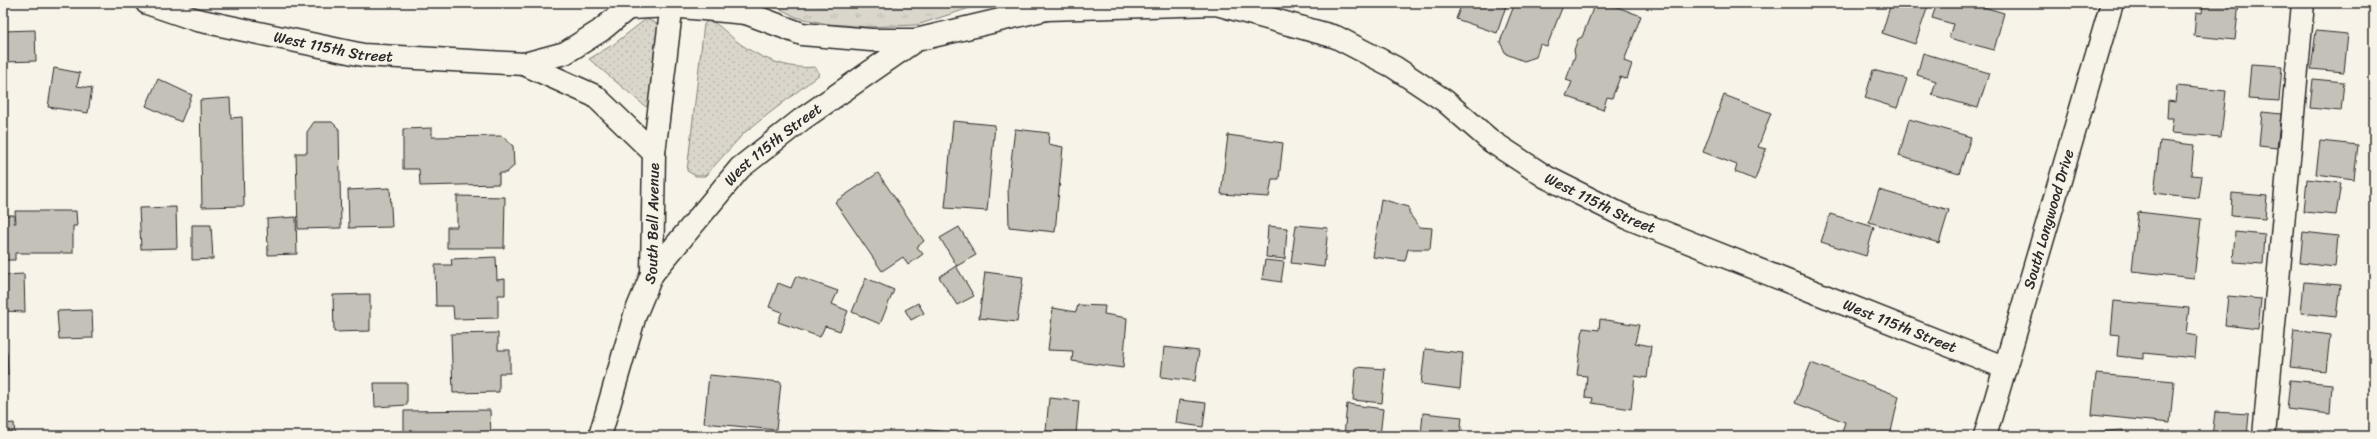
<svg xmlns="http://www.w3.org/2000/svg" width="2377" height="439" viewBox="0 0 2377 439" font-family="Sriracha,sans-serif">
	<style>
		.grass { fill: url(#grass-dots); stroke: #82807c }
		.park { fill: url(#park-tufts); stroke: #82807c }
		.building { fill: #c4c1b9; stroke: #2b2b2b }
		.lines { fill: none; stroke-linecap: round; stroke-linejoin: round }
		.minor-casing { stroke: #2b2b2b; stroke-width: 25 }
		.minor { stroke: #f7f3e8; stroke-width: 22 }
		.labels { text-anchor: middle; stroke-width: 4; stroke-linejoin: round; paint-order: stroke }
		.street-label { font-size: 15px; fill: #2b2b2b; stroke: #f7f3e8 }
	</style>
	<defs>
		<pattern id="grass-dots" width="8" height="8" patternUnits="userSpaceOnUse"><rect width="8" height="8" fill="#dad6cc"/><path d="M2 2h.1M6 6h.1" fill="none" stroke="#bbb8af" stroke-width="1.8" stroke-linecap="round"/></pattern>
		<pattern id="park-tufts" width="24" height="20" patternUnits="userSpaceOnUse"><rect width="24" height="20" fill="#dad6cc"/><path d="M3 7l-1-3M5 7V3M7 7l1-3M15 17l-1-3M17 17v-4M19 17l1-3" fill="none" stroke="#bbb8af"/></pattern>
	</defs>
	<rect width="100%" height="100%" fill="#f7f3e8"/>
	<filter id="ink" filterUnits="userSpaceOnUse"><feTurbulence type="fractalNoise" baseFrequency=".025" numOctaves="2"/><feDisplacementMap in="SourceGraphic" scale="8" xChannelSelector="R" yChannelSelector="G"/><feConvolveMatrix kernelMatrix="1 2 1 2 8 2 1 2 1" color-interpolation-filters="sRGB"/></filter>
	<g filter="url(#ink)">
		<g class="grass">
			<polygon points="646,19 660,25 652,96 646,107 589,59 614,44"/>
			<path d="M709,20C721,25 729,36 739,43C760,58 788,70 815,67L820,74L744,133L705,176H696L687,171L704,24Z"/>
		</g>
		<polygon class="park" points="769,3 985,3 917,25 867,27 827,24 796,17"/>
		<g class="building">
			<polygon points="1462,3 1507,3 1497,33 1456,19"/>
			<polygon points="1515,3 1564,3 1547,46 1540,44 1536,57 1524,61 1506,54 1500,42"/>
			<polygon points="1595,3 1607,3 1641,16 1624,61 1632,64 1627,79 1620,77 1612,98 1607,97 1603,110 1566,96 1572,82 1566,80 1575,56 1574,50 1578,39 1582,37"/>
			<polygon points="1891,3 1929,3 1915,44 1882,33"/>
			<polygon points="1937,3 1970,3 2004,13 1994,50 1949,38 1953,24 1932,18"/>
			<polygon points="2203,3 2239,3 2235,40 2194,36 2196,12 2202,13"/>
			<polygon points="2249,3 2289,3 2288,7"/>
			<polygon points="35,30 36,61 3,62 3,31"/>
			<polygon points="2316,31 2348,34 2344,72 2311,69"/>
			<polygon points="1923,53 1989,73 1978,108 1932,95 1936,81 1917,75"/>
			<polygon points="2251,64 2282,66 2279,101 2248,99"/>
			<polygon points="54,68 80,73 77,86 92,88 88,113 48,107"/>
			<polygon points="1873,70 1907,79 1897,108 1865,98"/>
			<polygon points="158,79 192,95 181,122 146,106"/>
			<polygon points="2313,79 2344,82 2341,111 2310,108"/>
			<polygon points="2177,86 2226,91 2221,137 2171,133 2173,118 2167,118 2168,101 2175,102"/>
			<polygon points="1724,95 1771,113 1758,147 1766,149 1755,180 1735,172 1737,165 1703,152"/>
			<polygon points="230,98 231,118 242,117 244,206 202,207 200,100"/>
			<polygon points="2262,112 2281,114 2277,148 2259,146"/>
			<polygon points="1909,119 1971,137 1959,174 1899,156"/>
			<polygon points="953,121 995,125 987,211 945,208"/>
			<polygon points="314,122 332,122 339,129 341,228 298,229 296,153 307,153 307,132"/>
			<polygon points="432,128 432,137 502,136 513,146 514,166 506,173 499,173 499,184 420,186 419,169 403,169 403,129"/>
			<polygon points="1015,129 1049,133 1048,144 1063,147 1055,232 1009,227 1008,186"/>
			<polygon points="1228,135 1283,143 1279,179 1272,179 1269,197 1221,194"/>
			<polygon points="2160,141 2194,145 2191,175 2202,176 2199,198 2154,193"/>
			<polygon points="2320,141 2358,145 2354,179 2316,174"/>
			<polygon points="878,173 924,241 917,247 923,254 908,265 903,257 882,271 835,202"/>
			<polygon points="2307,179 2341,183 2336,215 2304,212"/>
			<polygon points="390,188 392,227 349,228 348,190"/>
			<polygon points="1879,190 1949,210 1939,243 1869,222"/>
			<polygon points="2232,193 2267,196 2265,219 2231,216"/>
			<polygon points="457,196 505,197 504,248 447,248 447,227 457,227"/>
			<polygon points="1381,199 1409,207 1409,213 1419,227 1432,228 1430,249 1408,249 1405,261 1373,257"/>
			<polygon points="176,207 177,248 141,249 139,208"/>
			<polygon points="15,211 76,211 77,226 73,226 73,253 15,253 15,260 3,260 3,215 14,215 14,223 16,223"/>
			<polygon points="2138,212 2201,219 2194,278 2132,271"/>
			<polygon points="1830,214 1874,227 1866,256 1821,242"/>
			<polygon points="296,217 297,254 268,255 267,219"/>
			<polygon points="192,225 211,225 213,259 192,260"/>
			<polygon points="1296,225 1328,228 1324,267 1291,263"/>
			<polygon points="1268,226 1287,228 1285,259 1266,257"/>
			<polygon points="959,227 976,255 957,266 940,238"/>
			<polygon points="2235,232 2265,235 2263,264 2233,262"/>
			<polygon points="2303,232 2338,236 2335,267 2300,263"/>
			<polygon points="496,257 497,280 505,279 505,295 498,295 498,318 454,319 453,306 436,306 435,265 452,265 451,259"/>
			<polygon points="1265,260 1284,262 1281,282 1262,279"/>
			<polygon points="956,266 974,296 957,305 939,277"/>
			<polygon points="985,272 1023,277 1017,322 979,318"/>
			<polygon points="24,274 25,312 3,311 3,275"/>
			<polygon points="796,276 838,291 832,304 848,311 840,331 825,326 820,337 778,322 782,312 769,307 778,283 791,288"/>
			<polygon points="866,278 894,290 880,324 852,312"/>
			<polygon points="2304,282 2340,285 2336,317 2301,313"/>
			<polygon points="370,294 370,331 334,332 333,295"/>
			<polygon points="2228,296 2261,299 2258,329 2225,325"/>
			<polygon points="2114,301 2189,308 2186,334 2197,336 2195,358 2143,353 2143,359 2117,356 2119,335 2111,334"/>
			<polygon points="918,303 924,313 911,320 905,310"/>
			<polygon points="1078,305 1105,306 1104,314 1127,318 1123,368 1072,361 1073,351 1048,350 1053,308 1076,312"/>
			<polygon points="92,310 93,338 59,339 57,311"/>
			<polygon points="1600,319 1639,325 1635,343 1651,346 1647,378 1635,376 1631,409 1592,403 1593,398 1585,397 1587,376 1577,375 1583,328 1599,330"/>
			<polygon points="2294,330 2330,335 2326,371 2290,367"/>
			<polygon points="498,333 498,350 510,350 510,373 499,373 499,392 453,393 451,334"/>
			<polygon points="1164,347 1199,351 1195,381 1161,377"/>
			<polygon points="1425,349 1463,353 1460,389 1421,384"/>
			<polygon points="3,352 7,352 8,375 3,375"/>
			<polygon points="1811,363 1899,396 1890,436 1841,436 1845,422 1795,403"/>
			<polygon points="1356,367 1385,369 1382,403 1353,400"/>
			<polygon points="2096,374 2174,381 2170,423 2092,415"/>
			<polygon points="709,375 781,382 776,430 704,423"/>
			<polygon points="2290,380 2332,384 2330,414 2287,409"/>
			<polygon points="374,383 407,383 407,405 375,407"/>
			<polygon points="1049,398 1079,401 1076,434 1046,431"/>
			<polygon points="1179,400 1206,403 1203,427 1176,423"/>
			<polygon points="1347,404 1383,409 1380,436 1344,436"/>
			<polygon points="490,410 491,436 404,436 404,411"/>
			<polygon points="2215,412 2249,414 2247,436 2212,436"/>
			<polygon points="1423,413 1462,417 1460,436 1421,436"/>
			<polygon points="14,423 15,436 3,436 3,424"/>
			<polygon points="918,429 960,433 959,436 917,436"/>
			<polygon points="2123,430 2123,436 2081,436 2081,433"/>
		</g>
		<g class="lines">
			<g class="minor-casing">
				<g id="minor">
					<path id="s1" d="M147,3L197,20L363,55L524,64L565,53L600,31L634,3"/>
					<polyline points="739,3 746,13 802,34 871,40 916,40 1046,9 1051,3"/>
					<polyline points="631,8 671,6 746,13"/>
					<path id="s2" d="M1046,9L1216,4L1336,37L1394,67L1445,101L1491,141L1546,177L1628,218L2006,368"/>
					<polyline points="524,64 595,96 654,153"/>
					<path id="s3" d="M652,274L740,168L801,120L916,40"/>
					<path id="s4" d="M600,436L635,315L652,274L654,153L672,3"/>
					<path id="s5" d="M1985,436L2112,3"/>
					<polyline points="2264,436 2303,3"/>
				</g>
			</g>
			<use href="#minor" class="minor"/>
		</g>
	</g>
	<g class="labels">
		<g class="street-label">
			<text dy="5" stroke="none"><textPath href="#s1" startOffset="192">West 115th Street</textPath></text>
			<text dy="5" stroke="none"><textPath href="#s3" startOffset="178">West 115th Street</textPath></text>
			<text dy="5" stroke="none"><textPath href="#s2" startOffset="608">West 115th Street</textPath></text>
			<text dy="5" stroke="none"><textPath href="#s5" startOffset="226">South Longwood Drive</textPath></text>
			<text dy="5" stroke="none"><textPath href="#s4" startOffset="221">South Bell Avenue</textPath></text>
			<text dy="5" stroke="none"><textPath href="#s2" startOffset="932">West 115th Street</textPath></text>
		</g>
	</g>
	<rect width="2377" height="439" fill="none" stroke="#f7f3e8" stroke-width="16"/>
	<rect x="8" y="8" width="2361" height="423" fill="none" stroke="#2b2b2b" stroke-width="1.5" filter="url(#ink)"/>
</svg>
